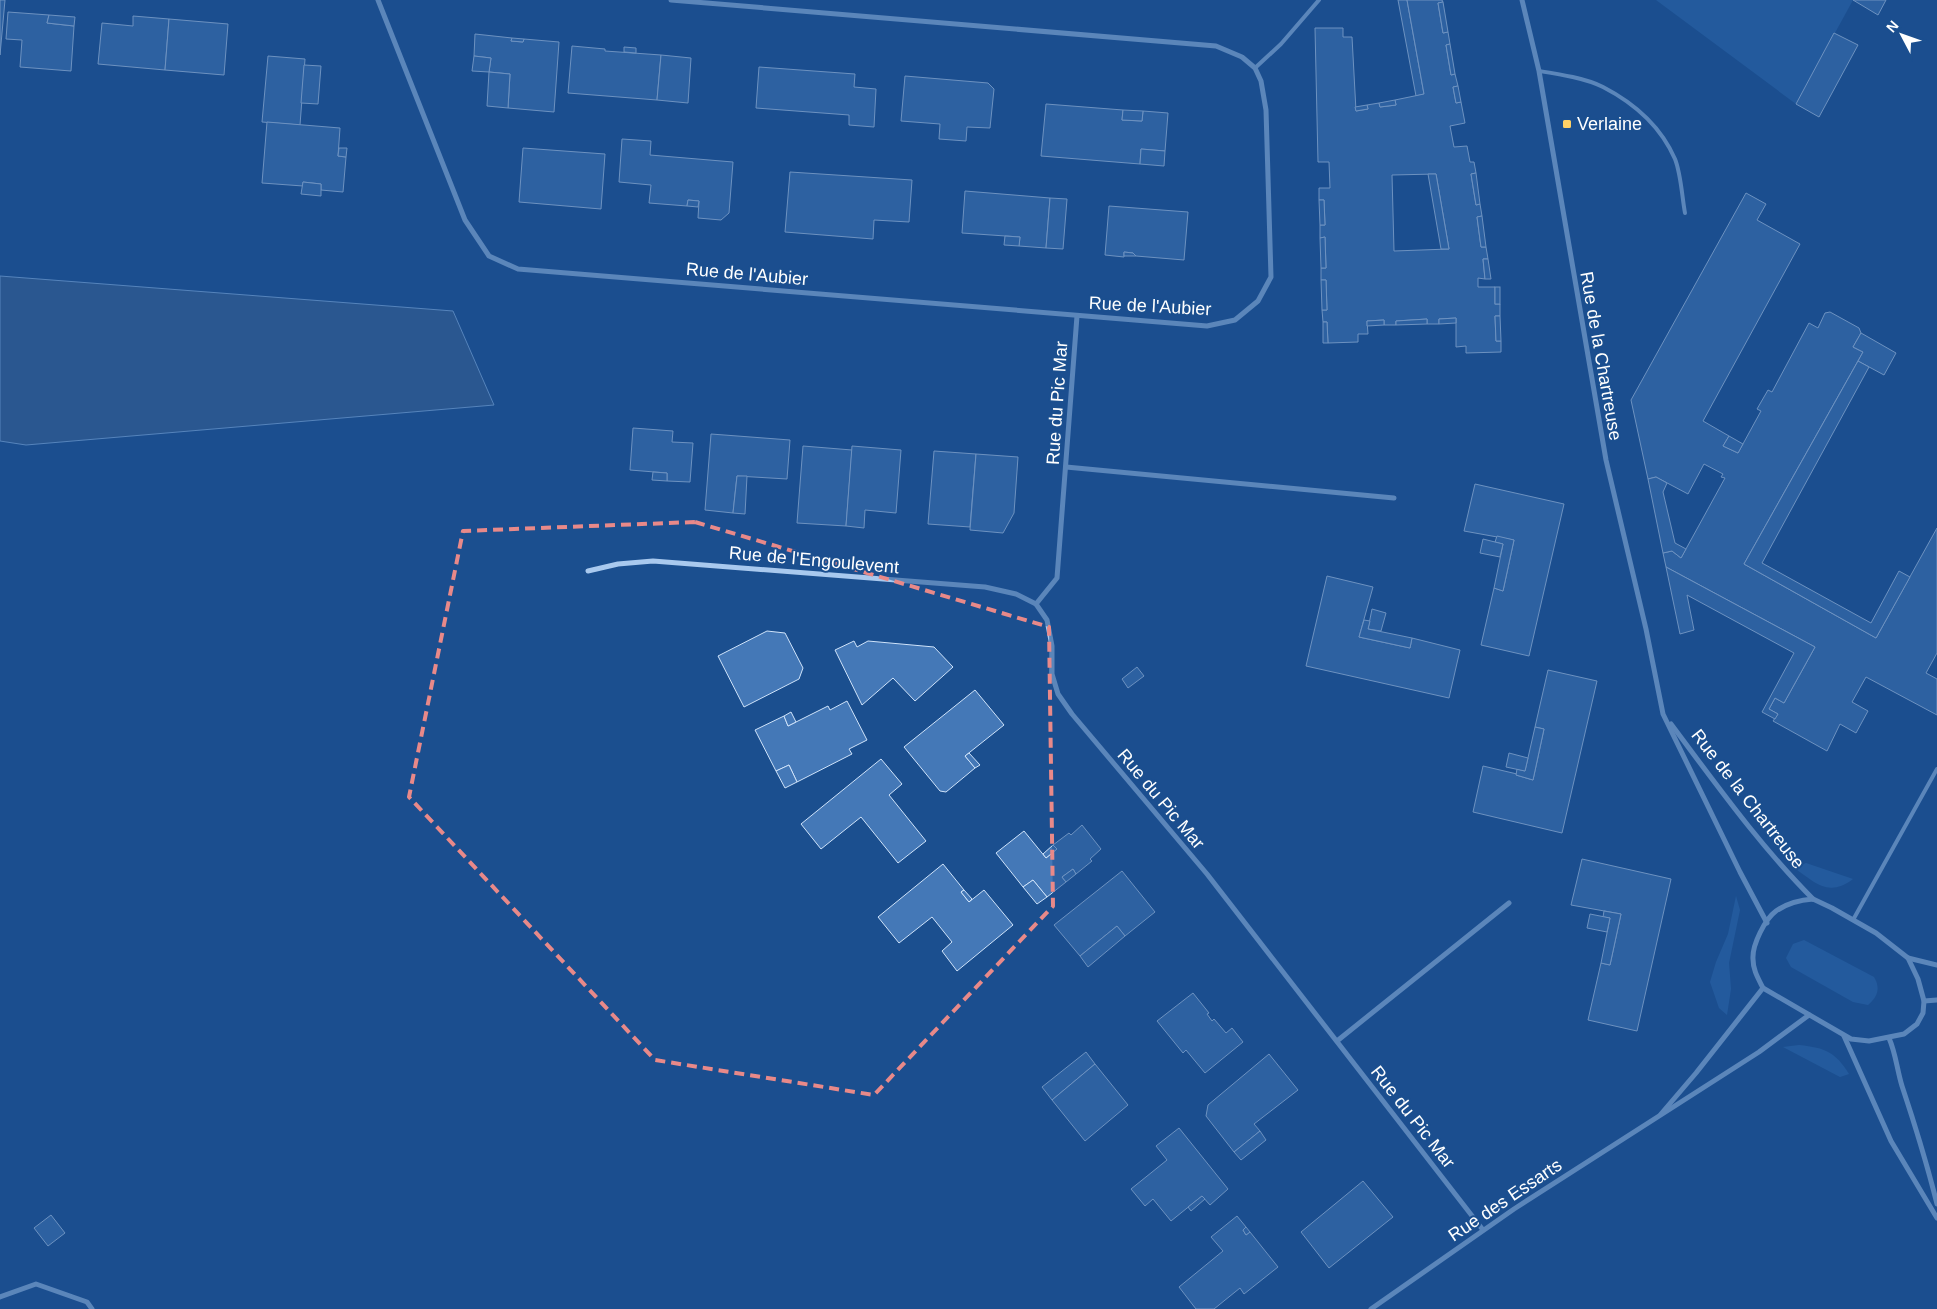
<svg xmlns="http://www.w3.org/2000/svg" width="1937" height="1309" viewBox="0 0 1937 1309" font-family="Arial,sans-serif">
	<style>
		.green { fill: #2e69ad }
		.water { fill: #3c6290; stroke: #9cc4f0 }
		.building { fill: #4478b7; stroke: #cfe3fa; fill-rule: evenodd }
		.lines { fill: none; stroke-linecap: round; stroke-linejoin: round }
		.lane { stroke: #a9c9ee; stroke-width: 4 }
		.street { stroke: #a9c9ee; stroke-width: 5 }
		.marked { fill: none; stroke: #e88989; stroke-width: 4; stroke-dasharray: 10 6; stroke-linejoin: round }
		.poi-dot { fill: #ffd166; stroke: #1b4f8f; stroke-width: 2 }
		.labels { text-anchor: middle; stroke-width: 4; stroke-linejoin: round; paint-order: stroke }
		.poi-label { font-size: 18px; fill: #fff; stroke: #1b4f8f; text-anchor: start }
		.street-label { font-size: 18px; fill: #fff; stroke: #1b4f8f }
	</style>
	<rect width="100%" height="100%" fill="#1b4f8f"/>
	<g class="green">
		<polygon points="1656,0 1853,0 1796,104"/>
		<path d="M1806,863L1853,879C1828,898 1815,882 1794,868Z"/>
		<polygon points="1736,896 1740,910 1729,963 1731,989 1727,1015 1719,1008 1710,982 1716,962 1728,934"/>
		<path d="M1804,940L1874,977C1881,989 1877,997 1868,1005L1853,1002L1791,967L1786,958L1793,944Z"/>
		<path d="M1799,1045C1826,1048 1835,1052 1849,1074L1840,1077L1783,1047Z"/>
	</g>
	<polygon class="water" points="0,276 453,311 494,405 26,445 0,441"/>
	<g class="building">
		<polygon points="0,0 5,0 0,55"/>
		<polygon points="1398,0 1407,0 1424,94 1416,96"/>
		<path d="M1407,0H1442L1443,2L1438,3L1443,33L1448,32L1450,44L1446,45L1451,75L1455,74L1458,86L1453,87L1456,103L1461,102L1465,123L1450,126L1454,147L1467,146L1470,162H1474L1476,173L1471,174L1476,205L1480,204L1482,216L1477,217L1481,247H1486L1488,259H1483L1485,279L1478,278V287H1495V304H1500V316H1495L1496,341H1501V352L1466,353V346L1456,347V318L1439,319V324H1427V319L1396,321V325H1384V320L1367,321L1368,334H1358V342L1328,343L1327,322H1323L1322,310H1327L1326,280H1321V268H1326L1325,237L1320,238V225H1325L1324,200H1319V188H1330L1329,162H1318L1315,28H1343V37H1352L1356,111L1368,109L1367,105L1379,103L1380,107L1396,105L1395,100L1424,94ZM1436,174L1449,249L1394,251L1392,175Z"/>
		<polygon points="1853,0 1886,0 1878,15"/>
		<polygon points="1443,2 1448,32 1443,33 1438,3"/>
		<polygon points="8,12 49,15 47,23 74,26 71,71 20,67 22,40 6,39"/>
		<polygon points="49,15 75,17 74,26 47,23"/>
		<polygon points="133,16 169,19 165,70 98,64 102,23 133,26"/>
		<polygon points="169,19 228,24 224,75 165,70"/>
		<polygon points="1834,33 1858,45 1819,117 1796,104"/>
		<polygon points="475,34 512,38 511,41 523,42 524,39 559,42 554,112 508,108 510,74 489,72 491,58 474,56"/>
		<polygon points="512,38 524,39 523,42 511,41"/>
		<polygon points="1450,44 1455,74 1451,75 1446,45"/>
		<polygon points="572,46 605,49 605,51 661,55 657,100 568,93"/>
		<polygon points="624,47 636,48 636,53 624,52"/>
		<polygon points="661,55 691,58 688,103 657,100"/>
		<polygon points="268,56 305,59 300,125 262,122"/>
		<polygon points="474,56 491,58 489,72 472,71"/>
		<polygon points="304,65 321,66 318,104 301,103"/>
		<polygon points="759,67 855,74 854,87 876,89 874,127 849,125 849,115 756,108"/>
		<polygon points="489,72 510,74 508,108 487,106"/>
		<polygon points="905,76 988,83 994,89 990,128 967,127 966,141 939,139 940,124 901,121"/>
		<polygon points="1458,86 1461,102 1456,103 1453,87"/>
		<polygon points="1395,100 1396,105 1380,107 1379,103"/>
		<polygon points="1046,104 1123,110 1122,120 1142,121 1143,111 1168,113 1165,151 1141,149 1140,164 1041,156"/>
		<polygon points="1367,105 1368,109 1356,111 1355,107"/>
		<polygon points="1123,110 1143,111 1142,121 1122,120"/>
		<polygon points="267,122 340,128 338,156 346,157 343,192 321,190 321,184 303,182 303,186 262,183"/>
		<polygon points="622,139 651,141 650,155 733,162 729,213 721,220 698,218 699,201 688,200 687,206 649,203 651,185 619,182"/>
		<polygon points="339,148 347,148 346,157 338,156"/>
		<polygon points="523,148 605,154 601,209 519,202"/>
		<polygon points="1141,149 1165,151 1164,166 1140,164"/>
		<polygon points="790,172 912,180 909,222 874,220 873,239 785,232"/>
		<polygon points="1476,173 1480,204 1476,205 1471,174"/>
		<polygon points="1428,174 1436,174 1449,249 1441,249"/>
		<polygon points="303,182 321,184 321,196 301,194"/>
		<polygon points="965,191 1050,198 1046,248 1019,246 1020,237 962,233"/>
		<polygon points="1746,193 1766,204 1757,220 1800,244 1703,421 1729,436 1723,446 1738,453 1761,411 1757,409 1768,390 1772,392 1809,323 1818,328 1825,313 1830,312 1859,328 1861,333 1853,347 1863,352 1744,564 1876,638 1937,528 1937,653 1926,673 1937,679 1937,715 1866,677 1852,702 1868,711 1856,733 1840,724 1827,751 1773,721 1778,714 1769,709 1775,698 1784,703 1815,647 1666,567 1663,553 1672,551 1681,558 1725,478 1721,477 1723,474 1704,464 1688,494 1656,477 1648,479 1631,400"/>
		<polygon points="1050,198 1067,199 1063,249 1046,248"/>
		<polygon points="688,200 699,201 698,207 687,206"/>
		<polygon points="1319,200 1324,200 1325,225 1320,225"/>
		<polygon points="1109,206 1188,212 1184,260 1136,256 1133,253 1124,252 1124,257 1105,255"/>
		<polygon points="1482,216 1486,247 1481,247 1477,217"/>
		<polygon points="1005,236 1020,237 1019,246 1004,245"/>
		<polygon points="1325,237 1326,268 1321,268 1320,238"/>
		<polygon points="1124,252 1133,253 1136,256 1124,256"/>
		<polygon points="1483,259 1488,259 1491,279 1485,279"/>
		<polygon points="1321,280 1326,280 1327,310 1322,310"/>
		<rect x="1495" y="287" width="5" height="17"/>
		<polygon points="1495,316 1500,316 1501,341 1496,341"/>
		<polygon points="1456,318 1456,323 1439,324 1439,319"/>
		<polygon points="1427,319 1427,324 1396,325 1396,321"/>
		<polygon points="1384,320 1384,325 1367,326 1367,321"/>
		<polygon points="1323,322 1327,322 1328,343 1323,343"/>
		<polygon points="1861,333 1896,353 1884,375 1858,361 1863,352 1853,347"/>
		<polygon points="1858,361 1869,367 1762,563 1871,623 1899,571 1910,577 1876,638 1744,564"/>
		<polygon points="633,428 673,431 672,442 693,443 690,482 667,481 667,473 630,470"/>
		<polygon points="711,434 790,440 787,479 737,476 733,513 705,510"/>
		<polygon points="1729,436 1743,444 1738,453 1723,446"/>
		<polygon points="803,446 852,450 846,526 797,523"/>
		<polygon points="852,446 901,450 896,513 865,510 864,528 846,526"/>
		<polygon points="934,451 976,454 970,527 928,524"/>
		<polygon points="976,454 1018,457 1014,513 1003,533 970,530"/>
		<polygon points="653,472 667,473 667,481 652,480"/>
		<polygon points="737,476 747,476 745,514 733,513"/>
		<polygon points="1656,477 1667,483 1663,492 1675,543 1686,549 1681,558 1672,551 1663,553 1648,479"/>
		<polygon points="1475,484 1564,504 1529,656 1481,645 1494,588 1503,591 1514,540 1464,531"/>
		<polygon points="1497,536 1514,540 1503,591 1494,588 1503,544 1495,542"/>
		<polygon points="1483,539 1503,544 1500,557 1480,553"/>
		<polygon points="1666,567 1815,647 1784,703 1775,698 1769,709 1778,714 1775,719 1762,712 1794,653 1687,595 1694,630 1680,634"/>
		<polygon points="1327,576 1373,587 1359,637 1410,648 1412,638 1460,650 1449,698 1306,666"/>
		<polygon points="1372,609 1386,613 1381,631 1368,629"/>
		<polygon points="1364,620 1370,621 1368,629 1412,638 1410,648 1359,637"/>
		<polygon points="767,631 785,633 803,668 799,679 744,707 718,656"/>
		<polygon points="854,641 857,647 868,641 934,647 953,667 915,701 893,678 862,705 835,650"/>
		<polygon points="1137,667 1144,676 1128,688 1122,679"/>
		<polygon points="1548,670 1597,681 1562,833 1473,812 1483,766 1517,774 1516,775 1533,780 1544,729 1535,727"/>
		<polygon points="975,690 1004,725 965,756 975,768 946,792 940,791 904,747"/>
		<polygon points="847,701 867,740 849,749 852,754 797,782 789,765 776,771 755,730 784,716 788,726 828,706 830,710"/>
		<polygon points="791,712 796,722 788,726 784,716"/>
		<polygon points="1535,727 1544,729 1533,780 1516,775 1517,769 1525,771"/>
		<polygon points="969,753 980,765 975,768 965,756"/>
		<polygon points="1509,753 1528,758 1525,771 1506,767"/>
		<polygon points="881,759 902,784 889,795 926,841 898,863 861,817 821,849 801,824"/>
		<polygon points="789,765 797,782 785,788 776,771"/>
		<polygon points="1082,825 1101,849 1090,859 1092,861 1076,874 1073,869 1062,877 1066,882 1047,897 1033,880 1023,887 996,853 1024,831 1046,858 1057,849 1053,845 1069,833 1071,835"/>
		<polygon points="1053,845 1057,849 1046,858 1043,854"/>
		<polygon points="1582,859 1671,879 1637,1031 1588,1020 1601,963 1610,965 1621,914 1571,905"/>
		<polygon points="943,864 964,890 961,892 969,902 984,890 1013,925 957,971 942,951 952,942 932,917 899,943 878,917"/>
		<polygon points="1073,869 1076,874 1066,882 1062,877"/>
		<polygon points="1122,871 1155,912 1125,936 1117,926 1080,956 1054,925"/>
		<polygon points="1033,880 1047,897 1037,904 1023,887"/>
		<polygon points="964,890 972,899 969,902 961,892"/>
		<polygon points="1604,911 1621,914 1610,965 1601,963 1610,918 1603,917"/>
		<polygon points="1590,914 1610,918 1607,932 1587,928"/>
		<polygon points="1117,926 1125,936 1088,967 1080,956"/>
		<polygon points="1193,993 1209,1013 1207,1014 1212,1021 1214,1019 1226,1033 1232,1028 1243,1042 1205,1073 1186,1050 1183,1053 1157,1021"/>
		<polygon points="1086,1052 1095,1064 1052,1100 1042,1087"/>
		<polygon points="1269,1054 1298,1090 1254,1124 1260,1131 1234,1152 1206,1116 1208,1105"/>
		<polygon points="1095,1064 1128,1105 1085,1141 1052,1100"/>
		<polygon points="1179,1128 1228,1189 1210,1205 1202,1196 1171,1221 1153,1199 1145,1206 1131,1189 1167,1160 1156,1146"/>
		<polygon points="1260,1131 1266,1140 1241,1160 1234,1152"/>
		<polygon points="1363,1181 1393,1217 1329,1268 1301,1232"/>
		<polygon points="1202,1196 1205,1199 1191,1211 1188,1207"/>
		<polygon points="51,1215 65,1233 48,1246 34,1228"/>
		<polygon points="1237,1216 1246,1227 1243,1230 1246,1235 1250,1232 1278,1267 1244,1294 1240,1288 1214,1309 1196,1309 1179,1287 1223,1251 1211,1237"/>
		<polygon points="1246,1227 1250,1232 1246,1235 1243,1230"/>
	</g>
	<g class="lines">
		<g class="lane">
			<polyline points="1255,68 1281,44 1319,0"/>
			<path d="M1539,71C1558,74 1585,78 1603,87C1634,103 1661,127 1675,159C1681,174 1682,197 1685,213"/>
			<polyline points="1853,920 1937,769"/>
		</g>
		<g class="street">
			<polyline points="378,0 465,220 489,256 518,269 1207,326 1235,320 1258,301 1271,277 1266,110 1261,81 1255,68 1242,57 1216,46 671,0"/>
			<polyline points="1522,0 1539,71 1606,460 1646,629 1663,714 1740,872 1767,923"/>
			<polyline points="1077,316 1057,578 1036,604 1047,620 1052,646 1052,674 1058,694 1072,714 1207,874 1483,1230"/>
			<polyline points="1066,467 1394,498"/>
			<polyline points="588,571 618,564 653,561 985,587 1016,594 1036,604"/>
			<path d="M1671,724C1716,784 1760,846 1813,899"/>
			<path d="M1813,899L1832,908L1876,933L1908,958L1918,979L1924,1001L1923,1013L1917,1024L1904,1034L1869,1041L1851,1039L1763,988C1758,978 1753,970 1753,959C1752,945 1765,919 1776,911C1786,904 1800,900 1813,899Z"/>
			<polyline points="1908,958 1937,965"/>
			<polyline points="1924,1001 1937,1000"/>
			<polyline points="1844,1036 1891,1141 1937,1218"/>
			<path d="M1889,1038C1896,1054 1897,1070 1902,1086C1915,1125 1927,1164 1937,1204"/>
			<polyline points="1337,1041 1509,903"/>
			<polyline points="1661,1114 1696,1073 1763,988"/>
			<polyline points="0,1297 36,1284 87,1302 92,1309"/>
			<polyline points="1371,1309 1514,1209 1759,1052 1809,1015"/>
		</g>
	</g>
	<path d="M0 0H1937V1309H0ZM695,522L1049,627L1053,906L874,1095L655,1060L409,797L463,531Z" fill="#1b4f8f" fill-opacity=".55" fill-rule="evenodd"/>
	<path class="marked" d="M695,522L1049,627L1053,906L874,1095L655,1060L409,797L463,531Z"/>
	<rect class="poi-dot" x="1562" y="119" width="10" height="10" rx="2.5"/>
	<g class="labels">
		<g class="poi-label">
			<text x="1577" y="130">Verlaine</text>
		</g>
		<g class="street-label">
			<text transform="translate(747 274) rotate(5)" y="6">Rue de l'Aubier</text>
			<text transform="translate(1150 306) rotate(3)" y="6">Rue de l'Aubier</text>
			<text transform="translate(1601 356) rotate(80)" y="6">Rue de la Chartreuse</text>
			<text transform="translate(1057 403) rotate(-86)" y="6">Rue du Pic Mar</text>
			<text transform="translate(814 560) rotate(5)" y="6">Rue de l'Engoulevent</text>
			<text transform="translate(1161 799) rotate(50)" y="6">Rue du Pic Mar</text>
			<text transform="translate(1748 799) rotate(52)" y="6">Rue de la Chartreuse</text>
			<text transform="translate(1413 1117) rotate(52)" y="6">Rue du Pic Mar</text>
			<text transform="translate(1505 1200) rotate(-34)" y="6">Rue des Essarts</text>
		</g>
	</g>
	<g transform="translate(1902 35) rotate(311)" stroke="#1b4f8f" stroke-width="4" paint-order="stroke">
	<path d="M0-4L9 19L0 12L-9 19Z" fill="#ffffff"/>
	<text y="-8" font-size="14" font-weight="bold" text-anchor="middle" fill="#ffffff">N</text>
	</g>
</svg>
